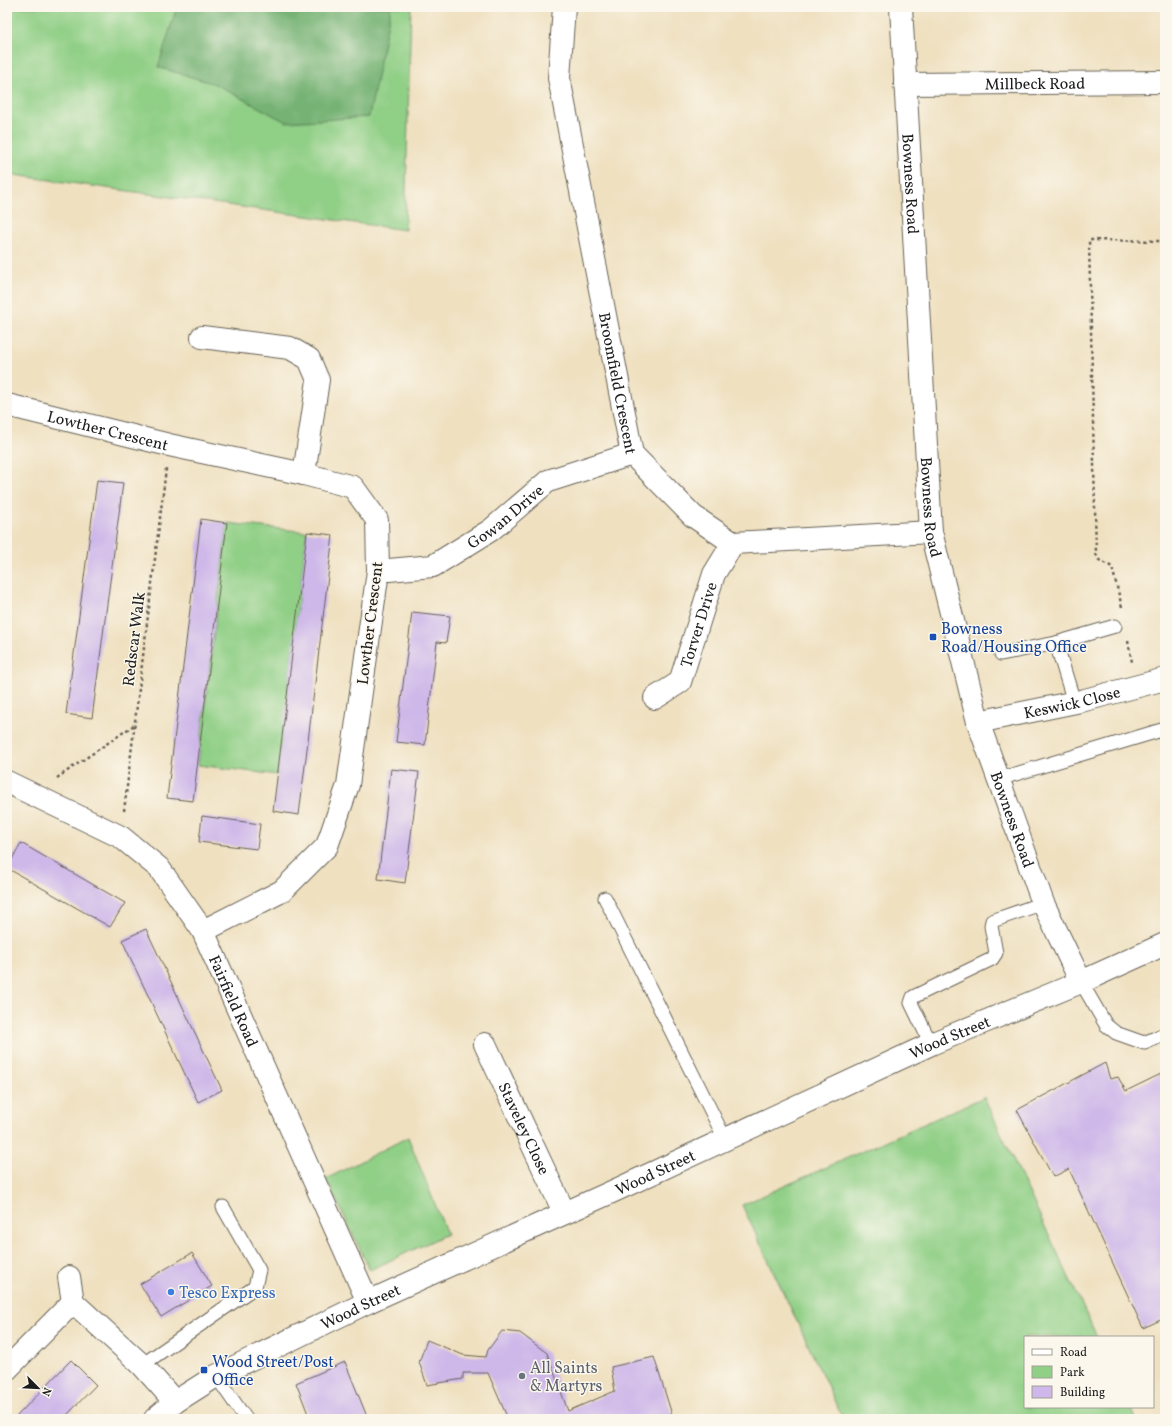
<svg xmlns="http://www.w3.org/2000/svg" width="1172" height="1426" viewBox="0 0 1172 1426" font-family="Vollkorn,serif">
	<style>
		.green { fill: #90cf86; stroke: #567651 }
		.forest { fill: #74b273; stroke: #486748 }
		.building { fill: #ceb7e9 }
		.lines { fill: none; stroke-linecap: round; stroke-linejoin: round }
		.service-casing { stroke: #666155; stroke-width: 15 }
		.minor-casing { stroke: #666155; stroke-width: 24 }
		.path { stroke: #666155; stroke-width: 2.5; stroke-dasharray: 3 3; stroke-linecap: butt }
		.service { stroke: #fff; stroke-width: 13 }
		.minor { stroke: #fff; stroke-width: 22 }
		.transit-dot { fill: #1a4fb4; stroke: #fbf7ec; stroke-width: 1.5 }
		.shop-dot { fill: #3f7fe0; stroke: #fbf7ec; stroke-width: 1.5 }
		.worship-dot { fill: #6b7280; stroke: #fbf7ec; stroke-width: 1.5 }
		.labels { text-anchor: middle; stroke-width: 3; stroke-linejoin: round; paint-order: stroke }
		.street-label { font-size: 16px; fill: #1c1c1c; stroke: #fbf7ec }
		.transit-label { font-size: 16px; fill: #164399; stroke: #fbf7ec; text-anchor: start }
		.shop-label { font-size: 16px; fill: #366cbe; stroke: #fbf7ec; text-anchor: start }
		.worship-label { font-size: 16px; fill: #5b616d; stroke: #fbf7ec; text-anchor: start }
	</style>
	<rect width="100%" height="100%" fill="#fbf7ec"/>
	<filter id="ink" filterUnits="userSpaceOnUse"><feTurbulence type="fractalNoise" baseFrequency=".025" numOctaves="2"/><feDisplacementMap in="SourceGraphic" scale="8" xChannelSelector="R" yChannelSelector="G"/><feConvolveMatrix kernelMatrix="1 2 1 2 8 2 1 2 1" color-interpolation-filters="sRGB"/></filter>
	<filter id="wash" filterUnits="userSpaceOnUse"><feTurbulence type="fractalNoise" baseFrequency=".012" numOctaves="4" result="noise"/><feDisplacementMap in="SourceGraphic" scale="16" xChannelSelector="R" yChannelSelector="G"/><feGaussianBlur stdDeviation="0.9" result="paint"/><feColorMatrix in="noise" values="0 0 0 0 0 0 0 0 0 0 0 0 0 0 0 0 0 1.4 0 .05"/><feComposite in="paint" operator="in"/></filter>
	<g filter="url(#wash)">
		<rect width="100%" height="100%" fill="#efe0c0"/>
		<g class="green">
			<polygon points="7,7 411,7 405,230 7,174"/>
			<polygon points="227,523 307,532 278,775 198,765"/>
			<polygon points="984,1097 1097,1337 1025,1337 1025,1407 1131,1407 1136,1419 843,1419 742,1205"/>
			<polygon points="408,1137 447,1234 370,1270 326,1179"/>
		</g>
		<polygon class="forest" points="177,7 391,7 369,117 286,122 215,84 158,67"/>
		<g id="blocks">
			<g class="building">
				<polygon points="97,480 123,483 92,718 66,714"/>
				<polygon points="201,519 227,523 193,801 167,798"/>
				<polygon points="307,532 333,535 299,815 273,811"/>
				<polygon points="412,612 450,616 446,643 437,642 425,745 396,742"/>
				<polygon points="391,769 419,772 405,883 378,879"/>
				<polygon points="202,816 260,824 257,849 199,842"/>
				<polygon points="21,843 125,903 110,927 7,868"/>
				<polygon points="146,929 222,1090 198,1102 122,940"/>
				<polygon points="1105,1063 1110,1079 1118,1077 1126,1091 1165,1072 1165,1318 1143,1328 1069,1169 1053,1177 1017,1110"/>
				<polygon points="192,1253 212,1286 161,1317 140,1284"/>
				<polygon points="502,1331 520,1333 547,1353 568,1411 615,1391 611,1367 654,1357 673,1418 508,1419 488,1373 463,1373 463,1379 427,1385 419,1362 427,1340 463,1355 486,1357 488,1350"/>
				<polygon points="71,1360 96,1385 66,1416 63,1419 14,1419"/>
				<polygon points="345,1362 368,1419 310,1419 296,1383"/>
			</g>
		</g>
	</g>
	<g filter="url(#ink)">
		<use href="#blocks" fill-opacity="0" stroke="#666155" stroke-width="1"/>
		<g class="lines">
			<g class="service-casing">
				<g id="service">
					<polyline points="1056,643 1074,702"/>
					<polyline points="1001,654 1056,643 1115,626"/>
					<polyline points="999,779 1165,729"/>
					<polyline points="605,898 725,1139"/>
					<polyline points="1081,982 1106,1025 1116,1033 1144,1043 1165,1034"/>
					<polyline points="931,1044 911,1003 913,997 992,959 996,953 991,926 992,921 1043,903"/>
					<polyline points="142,1365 255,1287 259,1270 223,1207"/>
					<polyline points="216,1376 246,1419"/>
				</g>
			</g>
			<g class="minor-casing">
				<g id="minor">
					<path id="s1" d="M564,7L559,78L632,454L693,516L733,543L931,532"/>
					<path id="s2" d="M901,7L931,532L978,722L1043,903L1081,982"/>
					<path id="s3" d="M905,84L1165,82"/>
					<polyline points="202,337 290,348 309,359 318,380 304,474"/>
					<path id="s4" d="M7,405L169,445L304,474L353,487L377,520L378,571L348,785L327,846L282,891L203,931"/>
					<path id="s5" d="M378,571L433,566L491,530L548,481L632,454"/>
					<path id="s6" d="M655,698L680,682L714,574L733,543"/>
					<path id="s7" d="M978,722L1081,701L1165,679"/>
					<path id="s8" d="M7,782L121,837L159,868L203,931L368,1302"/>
					<path id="s9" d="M485,1044L564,1212"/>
					<polyline points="69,1277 73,1302 142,1365 175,1402"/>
					<polyline points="7,1369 73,1302"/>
					<path id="s10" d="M155,1419L175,1402L216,1376L368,1302L616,1190L931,1044L1081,982L1165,944"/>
				</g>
			</g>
			<g class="path">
				<polyline points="1122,607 1112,567 1099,560 1096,554 1089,240 1165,241"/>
				<polyline points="1128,641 1132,662"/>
				<polyline points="57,778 134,725"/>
				<polyline points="124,811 166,469"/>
			</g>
			<use href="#service" class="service"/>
			<use href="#minor" class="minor"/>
		</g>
	</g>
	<g class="transit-dot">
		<rect x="929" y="633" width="8" height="8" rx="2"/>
		<rect x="200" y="1366" width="8" height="8" rx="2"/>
	</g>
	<circle class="shop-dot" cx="171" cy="1292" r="4"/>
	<circle class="worship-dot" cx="522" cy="1376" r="4"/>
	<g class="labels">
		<g class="street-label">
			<text dy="6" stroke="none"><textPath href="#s3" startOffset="130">Millbeck Road</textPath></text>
			<text dy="6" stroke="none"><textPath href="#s2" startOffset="177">Bowness Road</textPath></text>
			<text dy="6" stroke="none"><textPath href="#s1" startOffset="382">Broomfield Crescent</textPath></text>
			<text dy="6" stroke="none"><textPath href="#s4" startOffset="104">Lowther Crescent</textPath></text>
			<text dy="6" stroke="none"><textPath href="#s2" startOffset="501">Bowness Road</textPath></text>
			<text dy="6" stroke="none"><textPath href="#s5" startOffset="143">Gowan Drive</textPath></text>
			<text transform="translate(369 623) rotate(-83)" y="6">Lowther Crescent</text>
			<text dy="6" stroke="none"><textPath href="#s6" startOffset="90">Torver Drive</textPath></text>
			<text transform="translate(133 639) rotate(-83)" y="6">Redscar Walk</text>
			<text dy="6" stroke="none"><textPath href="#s7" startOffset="96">Keswick Close</textPath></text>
			<text dy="6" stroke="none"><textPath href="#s2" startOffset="825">Bowness Road</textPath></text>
			<text dy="6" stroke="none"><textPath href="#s8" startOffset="329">Fairfield Road</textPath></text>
			<text dy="6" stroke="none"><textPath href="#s10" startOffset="883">Wood Street</textPath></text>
			<text dy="6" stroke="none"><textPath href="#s9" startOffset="93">Staveley Close</textPath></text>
			<text dy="6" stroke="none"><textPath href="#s10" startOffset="559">Wood Street</textPath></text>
			<text dy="6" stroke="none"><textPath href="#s10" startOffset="235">Wood Street</textPath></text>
		</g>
		<g class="transit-label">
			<text x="941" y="634">Bowness<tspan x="941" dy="18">Road/Housing Office</tspan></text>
			<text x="212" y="1367">Wood Street/Post<tspan x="212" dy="18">Office</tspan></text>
		</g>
		<g class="shop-label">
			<text x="179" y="1298">Tesco Express</text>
		</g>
		<g class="worship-label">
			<text x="530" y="1373">All Saints<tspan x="530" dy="18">&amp; Martyrs</tspan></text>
		</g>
	</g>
	<rect width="1172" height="1426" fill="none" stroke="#fbf7ec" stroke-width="24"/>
	<rect x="1024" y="1336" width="130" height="72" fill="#fbf7ec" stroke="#a29f99"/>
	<rect x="1032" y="1349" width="20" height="6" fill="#ffffff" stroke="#a29f99"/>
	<text x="1060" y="1356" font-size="12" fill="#1c1c1c">Road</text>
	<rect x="1032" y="1366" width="20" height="12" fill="#90cf86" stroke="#a29f99"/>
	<text x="1060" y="1376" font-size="12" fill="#1c1c1c">Park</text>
	<rect x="1032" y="1386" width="20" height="12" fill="#ceb7e9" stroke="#a29f99"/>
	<text x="1060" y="1396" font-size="12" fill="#1c1c1c">Building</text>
	<g transform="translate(38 1388) rotate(114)" stroke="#fbf7ec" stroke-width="3" paint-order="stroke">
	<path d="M0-3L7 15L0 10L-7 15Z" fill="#1c1c1c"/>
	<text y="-6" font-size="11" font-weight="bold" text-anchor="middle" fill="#1c1c1c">N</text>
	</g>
</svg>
